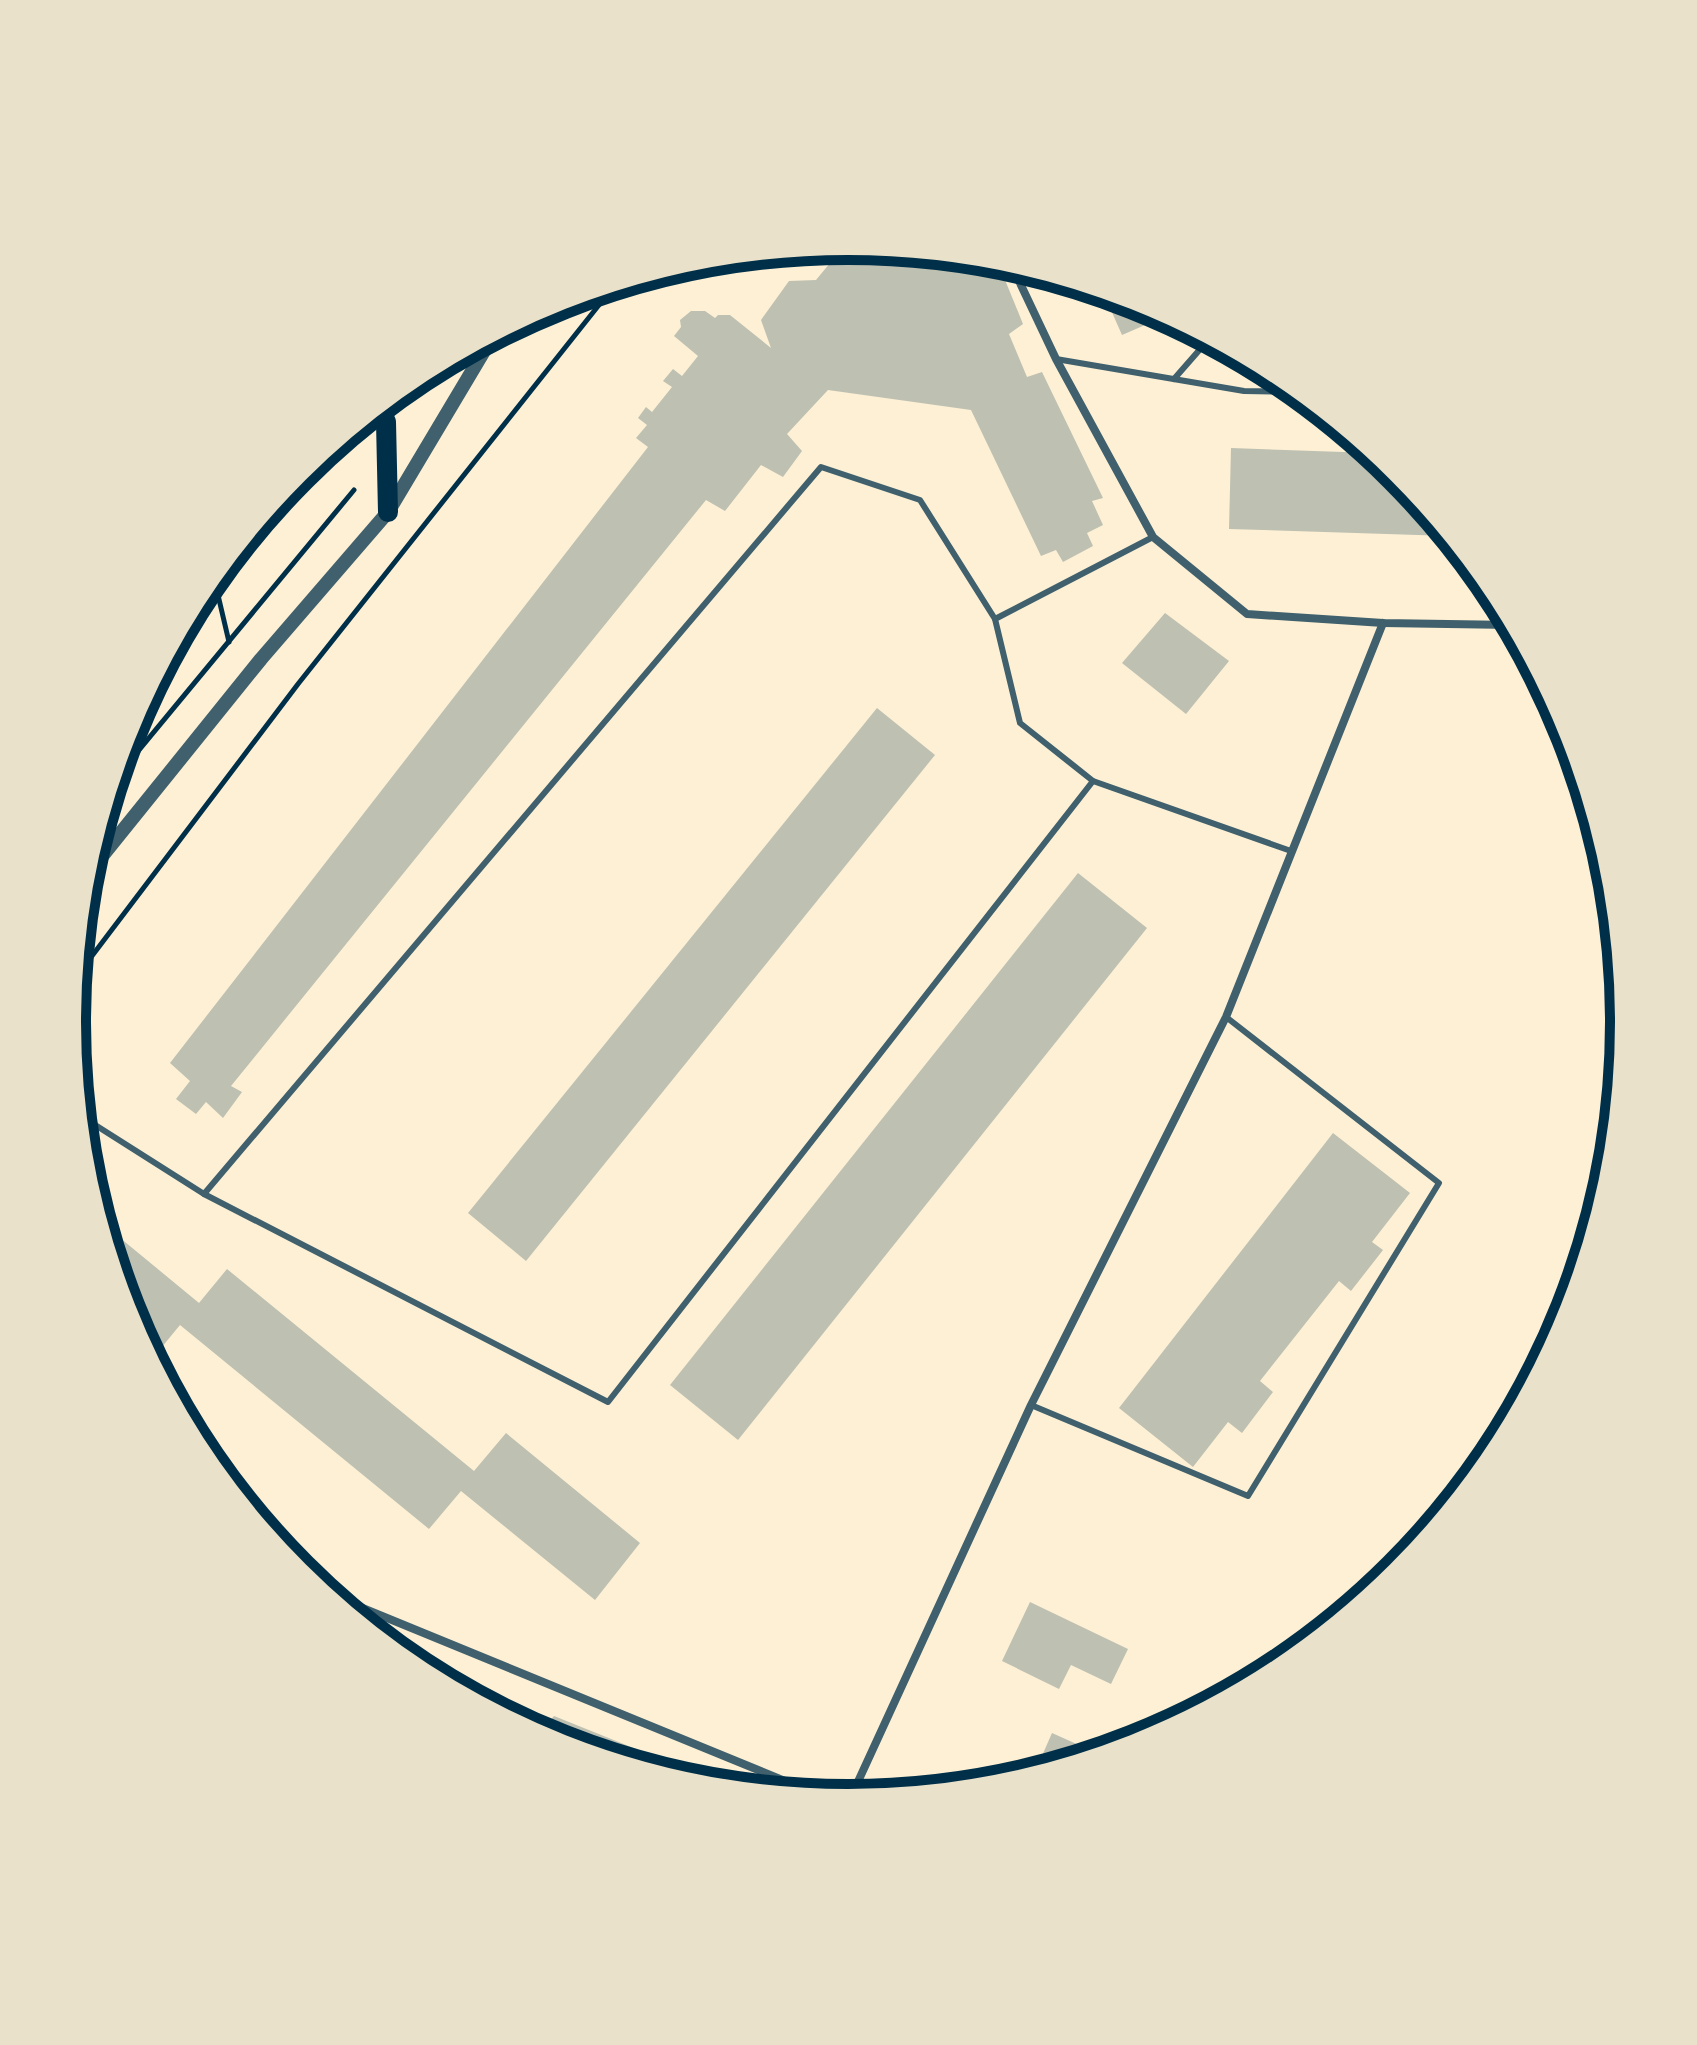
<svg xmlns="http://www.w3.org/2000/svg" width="1697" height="2045" viewBox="0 0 1697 2045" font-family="Quicksand,sans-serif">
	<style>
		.building { fill: #bec0b2 }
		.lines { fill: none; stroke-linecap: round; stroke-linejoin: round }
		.path { stroke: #003049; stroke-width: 5 }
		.service { stroke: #3f606c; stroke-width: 6 }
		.minor { stroke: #3f606c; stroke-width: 8 }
		.tertiary { stroke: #3f606c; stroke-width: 14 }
		.primary { stroke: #003049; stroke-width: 20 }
		.rim { fill: none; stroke: #003049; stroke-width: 10 }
	</style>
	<rect width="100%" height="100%" fill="#fdf0d5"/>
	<g class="building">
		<polygon points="835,257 1003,275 1023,324 1009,334 1027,377 1042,372 1103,498 1092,501 1103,525 1087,533 1093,546 1063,562 1056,550 1041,556 971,410 828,390 787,434 802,451 783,477 761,465 725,511 706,500 231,1086 242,1092 223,1118 206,1102 196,1114 176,1099 190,1081 170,1063 648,447 636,438 647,425 638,418 646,407 652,412 672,387 663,381 673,369 682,376 698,356 674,336 681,327 680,320 691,311 705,311 715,318 718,315 730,315 771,348 761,320 789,281 816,280"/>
		<polygon points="1103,292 1146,305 1166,316 1122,335"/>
		<polygon points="1231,448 1372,453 1398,474 1449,536 1229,529"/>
		<polygon points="1165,613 1229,661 1186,714 1122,663"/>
		<polygon points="877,708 935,755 526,1261 468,1213"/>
		<polygon points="1078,873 1147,928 738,1440 670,1385"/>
		<polygon points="1333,1133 1410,1193 1372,1242 1383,1250 1351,1291 1339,1281 1260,1381 1273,1392 1242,1433 1228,1422 1193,1467 1119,1408"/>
		<polygon points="102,1223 199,1303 227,1269 474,1471 506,1433 640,1543 595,1600 461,1491 429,1529 180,1325 152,1359 131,1319"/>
		<polygon points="1030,1602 1128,1649 1111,1684 1071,1665 1059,1689 1002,1661"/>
		<polygon points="554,1716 728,1786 728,1787 697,1784 551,1740 539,1733"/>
		<polygon points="1052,1733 1099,1754 1034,1774"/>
	</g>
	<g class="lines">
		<g class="path">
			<polyline points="334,445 356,442"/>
			<polyline points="214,578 229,642"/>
			<polyline points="115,779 354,490"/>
			<polyline points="76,977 298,684 614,286"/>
		</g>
		<g class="service">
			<polyline points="1056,359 1244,391 1298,392"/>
			<polyline points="1174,379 1209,339"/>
			<polyline points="1093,781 1291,851"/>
			<polyline points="81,1116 204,1194 608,1402 1093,781 1020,723 995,619 1153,537"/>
			<polyline points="204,1194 821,467 920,500 995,619"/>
			<polyline points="1031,1405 1248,1496 1439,1183 1226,1017"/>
		</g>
		<g class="minor">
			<polyline points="1011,264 1056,359 1153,537 1247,614 1383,623 1512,625"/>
			<polyline points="326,1593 824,1797"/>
			<polyline points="850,1799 1031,1405 1226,1017 1383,623"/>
		</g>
		<polyline class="tertiary" points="86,876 261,659 388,512 493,336"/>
		<polyline class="primary" points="380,408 386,422 388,512"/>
	</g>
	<path d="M0 0H1697V2045H0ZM86 1022a762 762 0 1 1 1524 0a762 762 0 1 1-1524 0Z" fill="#e9e1ca" fill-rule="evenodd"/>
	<path class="rim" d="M86 1022a762 762 0 1 1 1524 0a762 762 0 1 1-1524 0Z"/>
</svg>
